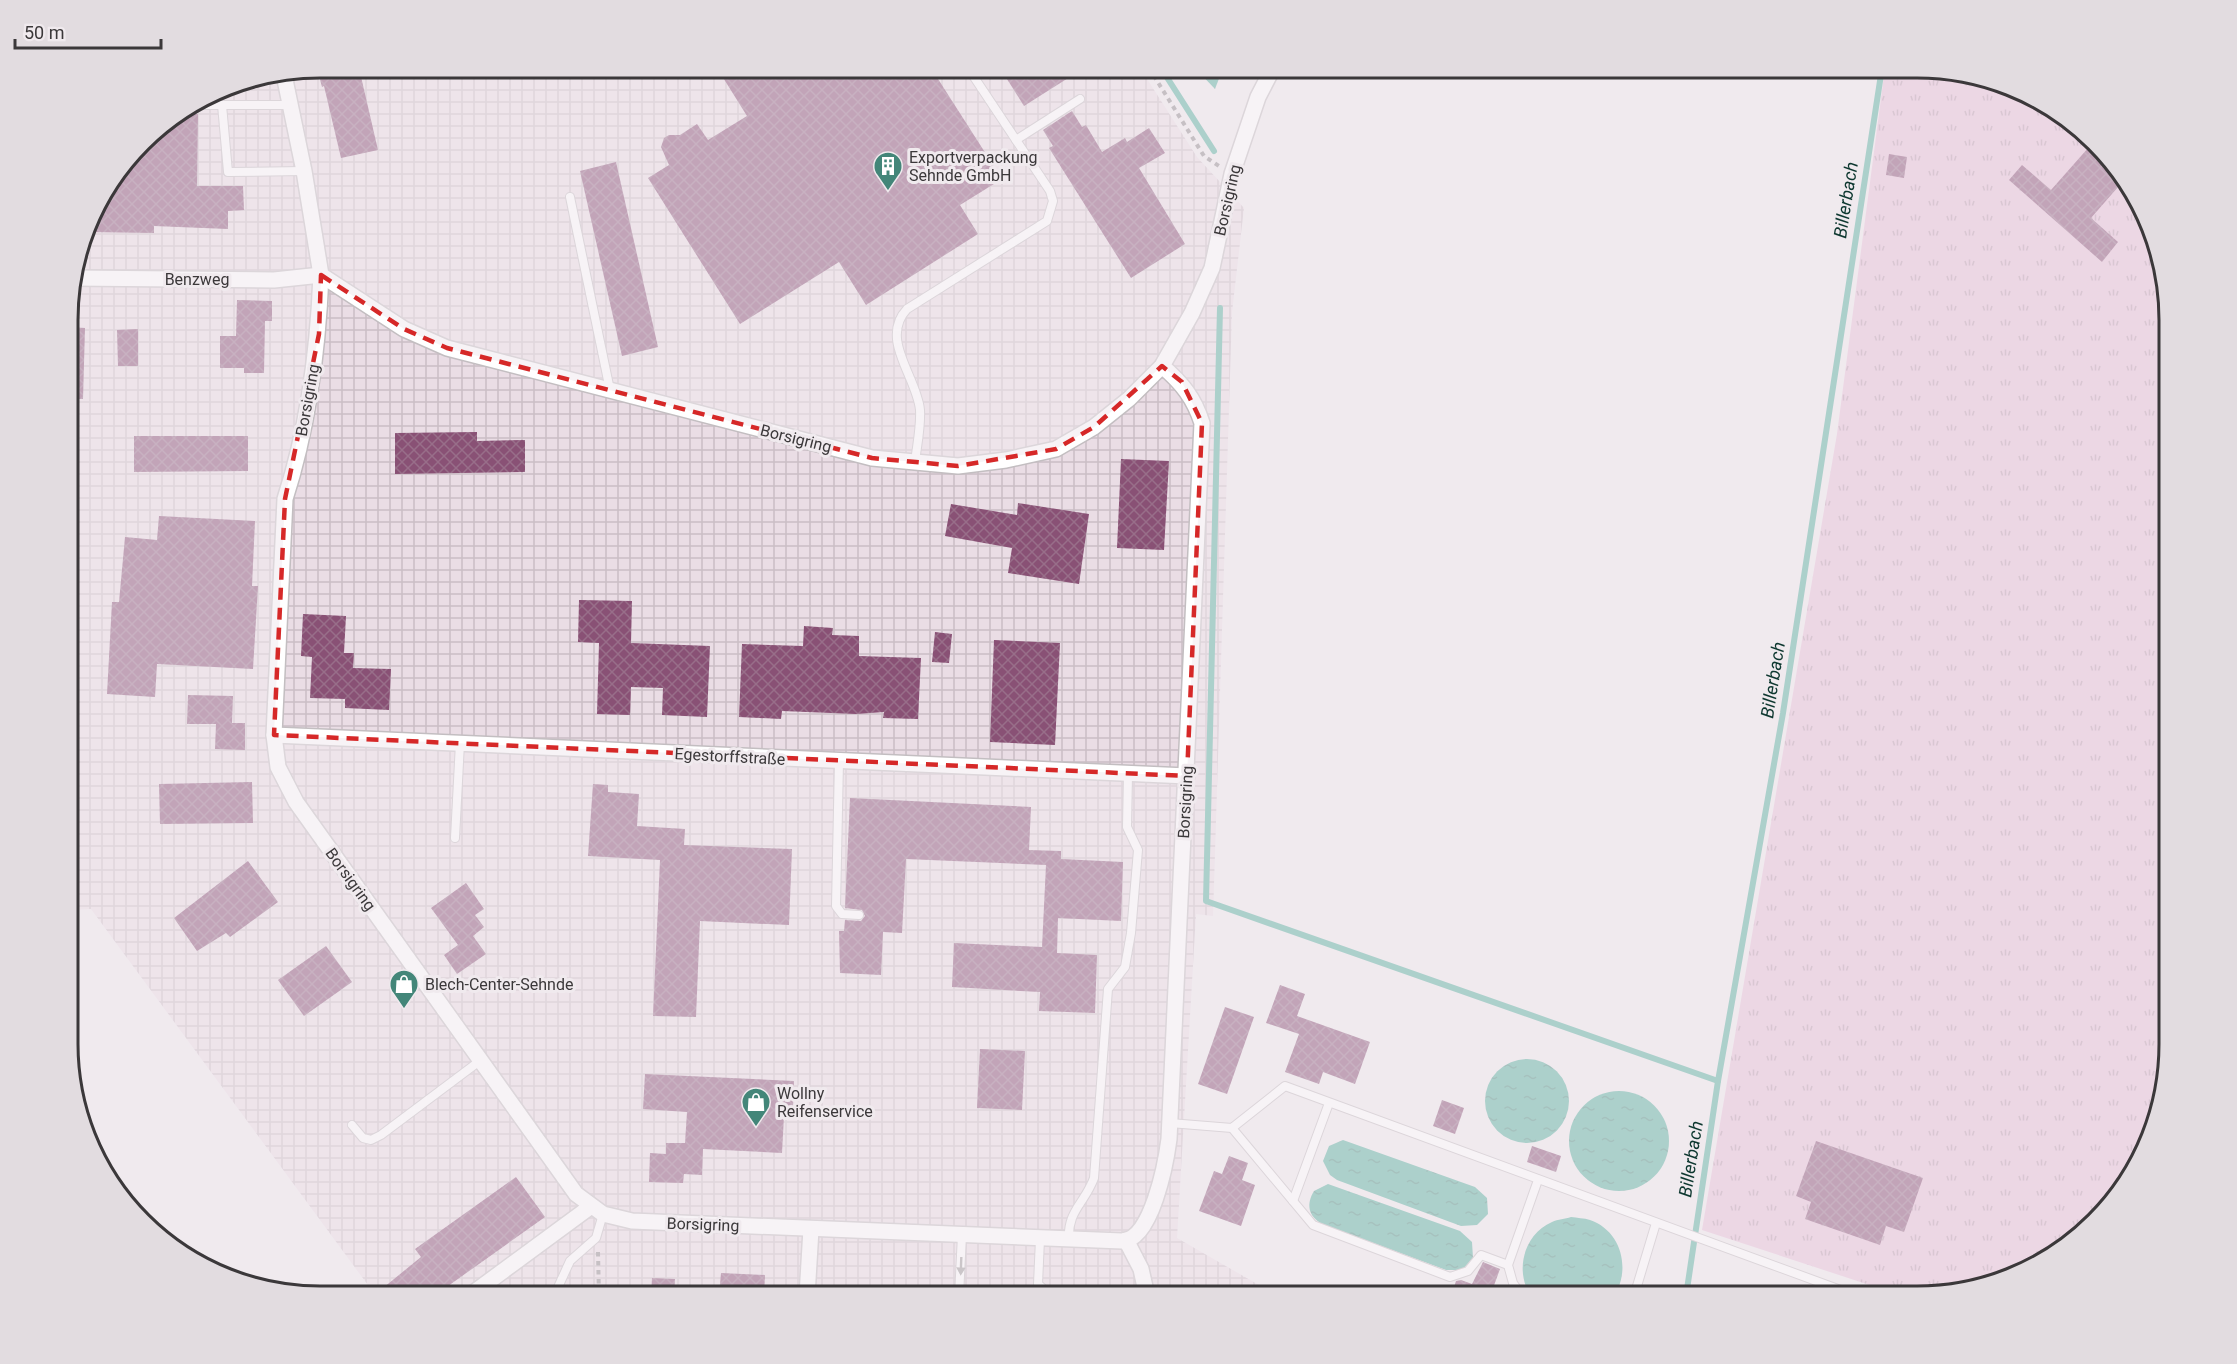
<svg xmlns="http://www.w3.org/2000/svg" width="2237" height="1364" viewBox="0 0 2237 1364" font-family="Roboto,sans-serif">
	<style>
		.industrial { fill: url(#industrial-grid) }
		.grass { fill: url(#grass-tufts) }
		.water { fill: url(#water-ripples) }
		.lines { fill: none; stroke-linecap: round; stroke-linejoin: round }
		.stream { stroke: #5ab1a0; stroke-width: 6 }
		.building { fill: url(#building-cross-hatch) }
		.service-casing { stroke: #c3bec1; stroke-width: 10 }
		.minor-casing { stroke: #c3bec1; stroke-width: 18 }
		.path { stroke: #928e91; stroke-width: 4; stroke-dasharray: 4.5 4.5; stroke-linecap: butt }
		.service { stroke: #fff; stroke-width: 8 }
		.minor { stroke: #fff; stroke-width: 15 }
		.oneway { fill: #9d9c9c }
		.marked { fill: none; stroke: #d62828; stroke-width: 4.5; stroke-dasharray: 12 8; stroke-linejoin: round }
		.labels { text-anchor: middle; stroke-width: 6; stroke-linejoin: round; paint-order: stroke }
		.poi-label { font-size: 16px; fill: #3b383a; stroke: #f0eaee; text-anchor: start }
		.street-label { font-size: 16px; fill: #3b383a; stroke: #f0eaee }
		.water-label { font-size: 18px; font-style: italic; fill: #0e3830; stroke: #f0eaee }
		.rim { fill: none; stroke: #3b383a; stroke-width: 3 }
	</style>
	<defs>
		<pattern id="industrial-grid" width="8" height="8" patternUnits="userSpaceOnUse" patternTransform="scale(1.5)"><rect width="8" height="8" fill="#eadde5"/><path d="M0 4h8M4 0v8" fill="none" stroke="#cabec5"/></pattern>
		<pattern id="grass-tufts" width="24" height="20" patternUnits="userSpaceOnUse" patternTransform="scale(1.5)"><rect width="24" height="20" fill="#e7c0d8"/><path d="M3 7l-1-3M5 7V3M7 7l1-3M15 17l-1-3M17 17v-4M19 17l1-3" fill="none" stroke="#bc9db0"/></pattern>
		<pattern id="water-ripples" width="26" height="14" patternUnits="userSpaceOnUse" patternTransform="scale(1.5)"><rect width="26" height="14" fill="#5ab1a0"/><path d="M2 4q2-2 4 0t4 0M15 11q2-2 4 0t4 0" fill="none" stroke="#4c9183"/></pattern>
		<pattern id="building-cross-hatch" width="8" height="8" patternUnits="userSpaceOnUse" patternTransform="scale(1.5)"><rect width="8" height="8" fill="#895175"/><path d="M0 0l8 8M0 8l8-8" fill="none" stroke="#986e89"/></pattern>
	</defs>
	<rect width="100%" height="100%" fill="#f0eaee"/>
	<polygon class="industrial" points="320,68 1140,68 1197,157 1244,208 1232,312 1213,916 1196,914 1177,1238 1278,1296 376,1296 91,909 70,910 70,287 94,208 153,130 223,87"/>
	<polygon class="grass" points="1885,68 1918,68 1983,76 2044,101 2095,141 2136,193 2169,303 2169,1061 2136,1171 2095,1223 2044,1263 1934,1296 1903,1296 1702,1230 1837,434"/>
	<g class="water">
		<polygon points="1195,68 1223,68 1215,89"/>
		<circle cx="1527" cy="1101" r="42"/>
		<circle cx="1619" cy="1141" r="50"/>
		<polygon points="1343,1140 1475,1187 1487,1198 1488,1214 1477,1225 1461,1226 1337,1180 1330,1175 1323,1161 1329,1146"/>
		<path d="M1328,1184L1460,1231L1472,1242L1473,1258L1462,1270H1446L1322,1224C1308,1216 1306,1204 1314,1191Z"/>
		<path d="M1571,1217C1577,1218 1584,1218 1590,1220C1622,1231 1631,1270 1614,1296H1531C1514,1271 1524,1234 1552,1222C1558,1219 1565,1219 1571,1217Z"/>
	</g>
	<g class="lines">
		<g class="stream">
			<polyline points="1161,68 1214,151"/>
			<polyline points="1220,308 1206,901 1718,1081"/>
			<polyline points="1686,1296 1718,1081 1783,713 1882,68"/>
		</g>
	</g>
	<g class="building">
		<polygon points="317,68 359,68 378,150 341,158 324,86 322,87"/>
		<polygon points="717,68 931,68 1002,179 960,205 978,234 866,305 839,262 740,324 648,178 669,165 661,147 664,138 669,135 680,135 697,124 708,140 747,116"/>
		<polygon points="1000,68 1084,68 1024,106"/>
		<polygon points="1072,111 1082,127 1086,125 1102,152 1125,138 1127,142 1149,128 1165,153 1139,168 1185,244 1131,278 1049,148 1053,146 1043,130"/>
		<polygon points="179,114 198,114 197,186 243,186 244,210 228,211 228,229 154,226 154,233 86,232 94,208 153,130"/>
		<polygon points="2089,147 2125,179 2091,218 2118,242 2102,262 2009,180 2022,165 2051,190"/>
		<polygon points="1889,154 1907,157 1904,178 1886,175"/>
		<polygon points="616,162 658,347 622,356 580,171"/>
		<polygon points="237,300 272,301 272,321 265,321 264,373 244,373 244,368 220,368 220,336 236,336"/>
		<polygon points="70,327 85,328 83,399 70,399"/>
		<polygon points="138,329 138,366 118,366 117,330"/>
		<polygon points="477,432 477,441 525,440 525,472 395,474 395,433"/>
		<polygon points="134,436 248,436 248,471 134,472"/>
		<polygon points="1121,459 1169,461 1164,550 1117,548"/>
		<polygon points="1018,503 1089,514 1079,584 1008,573 1012,548 945,536 951,504 1017,515"/>
		<polygon points="159,516 255,521 252,586 258,586 253,669 157,664 155,697 107,694 112,602 119,602 125,537 157,540"/>
		<polygon points="579,600 632,601 631,643 710,646 707,717 662,715 663,688 631,687 630,715 597,714 599,643 578,642"/>
		<polygon points="303,614 346,616 344,653 354,653 353,668 391,669 389,710 345,708 345,699 310,698 312,657 301,656"/>
		<polygon points="804,626 833,628 832,635 859,636 859,656 921,658 918,719 883,718 884,712 856,714 782,711 781,719 739,717 742,644 803,646"/>
		<polygon points="935,632 952,634 949,663 932,662"/>
		<polygon points="994,640 1060,643 1055,745 990,742"/>
		<polygon points="188,695 233,696 232,723 245,723 245,750 215,749 216,724 187,724"/>
		<polygon points="252,782 253,823 160,824 159,784"/>
		<polygon points="593,784 608,785 608,792 639,794 637,826 685,829 684,845 792,849 789,925 700,921 696,1017 653,1016 660,860 588,856"/>
		<polygon points="850,798 1031,807 1029,850 1061,851 1061,859 1123,862 1121,921 1058,918 1057,953 1097,955 1095,1013 1039,1011 1040,992 952,987 954,943 1042,947 1046,865 906,859 902,933 883,932 881,975 840,973 839,931 844,931 845,920 861,921 865,916 862,910 845,908"/>
		<polygon points="248,861 278,902 230,937 226,933 197,951 174,918"/>
		<polygon points="466,883 484,909 475,915 484,927 473,936 486,954 457,974 444,955 458,945 431,908"/>
		<polygon points="326,946 352,982 304,1016 278,980"/>
		<polygon points="1280,985 1305,994 1297,1016 1370,1042 1355,1084 1323,1072 1319,1084 1285,1072 1299,1034 1266,1023"/>
		<polygon points="1225,1007 1254,1017 1227,1094 1198,1084"/>
		<polygon points="980,1049 1025,1051 1022,1110 977,1108"/>
		<polygon points="645,1074 794,1081 793,1108 784,1116 782,1153 703,1149 702,1175 684,1174 683,1183 649,1182 650,1153 666,1154 666,1143 685,1143 687,1112 643,1109"/>
		<polygon points="1442,1100 1464,1108 1455,1134 1433,1126"/>
		<polygon points="1816,1141 1923,1178 1904,1232 1886,1226 1880,1245 1805,1219 1811,1202 1796,1196"/>
		<polygon points="1532,1146 1561,1156 1556,1172 1527,1162"/>
		<polygon points="1229,1156 1248,1163 1242,1180 1255,1185 1241,1226 1199,1211 1214,1171 1222,1174"/>
		<polygon points="516,1177 545,1217 434,1296 390,1296 383,1288 421,1257 415,1249"/>
		<polygon points="1483,1262 1500,1269 1492,1291 1500,1296 1451,1296 1456,1281 1461,1280 1472,1284"/>
		<polygon points="721,1273 765,1275 764,1296 719,1296"/>
		<polygon points="652,1278 675,1279 674,1296 651,1296"/>
	</g>
	<g class="lines">
		<g class="service-casing">
			<g id="service">
				<polyline points="194,105 291,105"/>
				<polyline points="222,105 228,172 304,171"/>
				<polyline points="1016,140 1080,99"/>
				<polyline points="570,197 610,390"/>
				<path d="M915,462C917,445 921,427 920,410C917,377 879,339 907,309L1047,221L1053,201L1050,191L968,68"/>
				<polyline points="839,761 836,906 842,914 859,915"/>
				<polyline points="455,838 460,743"/>
				<polyline points="1170,1123 1232,1128 1285,1086 1857,1296"/>
				<polyline points="352,1125 363,1138 371,1140 381,1135 481,1060"/>
				<polyline points="1232,1128 1313,1225 1450,1277 1468,1271 1481,1255 1508,1265"/>
				<polyline points="1293,1201 1329,1103"/>
				<polyline points="1040,1239 1038,1284 1051,1296"/>
				<path d="M1069,1240C1067,1211 1085,1203 1094,1178L1108,989L1125,967L1131,933L1138,850L1127,827L1128,774"/>
				<polyline points="554,1296 570,1261 596,1238 603,1214"/>
				<polyline points="959,1296 962,1235"/>
				<polyline points="1522,1296 1513,1283 1508,1265 1538,1180"/>
				<polyline points="1634,1296 1656,1223"/>
			</g>
		</g>
		<g class="minor-casing">
			<g id="minor">
				<polyline points="284,75 304,171 321,275 404,329 447,348 872,458 958,466 1006,460 1056,449 1094,427 1129,399 1162,366 1192,313 1212,268 1232,174 1258,97 1273,68"/>
				<path d="M72,278L274,280L321,275C318,350 308,428 285,499L274,735L278,767L296,802L576,1194L603,1214L632,1221L1122,1241C1152,1240 1166,1162 1169,1139L1202,423C1194,398 1182,383 1162,366"/>
				<polyline points="274,735 1187,776"/>
				<polyline points="1126,1240 1141,1269 1147,1296"/>
				<polyline points="469,1296 590,1207"/>
				<polyline points="807,1296 811,1229"/>
			</g>
		</g>
		<g class="path">
			<polyline points="1149,68 1204,156 1219,166"/>
			<polyline points="598,1252 599,1296"/>
		</g>
		<use href="#service" class="service"/>
		<use href="#minor" class="minor"/>
	</g>
	<defs><path id="oneway-solid" d="M-6-.8H1V-3.2L6.5 0L1 3.2V.8H-6Z" transform="scale(1.5)"/></defs>
	<use class="oneway" href="#oneway-solid" transform="translate(961 1266) rotate(92)"/>
	<path d="M0 0H2237V1364H0ZM321,275L404,329L447,348L872,458L958,466L1056,449L1094,427L1162,366L1182,382L1202,423L1187,776L274,735L285,499L319,334Z" fill="#f0eaee" fill-opacity=".55" fill-rule="evenodd"/>
	<path class="marked" d="M321,275L404,329L447,348L872,458L958,466L1056,449L1094,427L1162,366L1182,382L1202,423L1187,776L274,735L285,499L319,334Z"/>
	<defs>
		<g id="building-pin" transform="scale(1.5)"><path d="M0 17L-7.5 6A9.5 9.5 0 1 1 7.5 6Z" fill="#438679" stroke="#f0eaee"/><path d="M-4-6H4V6H1V3H-1V6H-4ZM-2.5-4.3h1.7v1.8h-1.7ZM.8-4.3h1.7v1.8H.8ZM-2.5-1h1.7V.8h-1.7ZM.8-1h1.7V.8H.8Z" fill="#fff"/></g>
		<g id="shop-pin" transform="scale(1.5)"><path d="M0 17L-7.5 6A9.5 9.5 0 1 1 7.5 6Z" fill="#438679" stroke="#f0eaee"/><path d="M-5-2.5h2.3a2.7 3.5 0 0 1 5.4 0H5L5.5 6h-11ZM-1.5-2.5h3a1.5 2.3 0 0 0-3 0Z" fill="#fff"/></g>
	</defs>
	<g fill-rule="evenodd">
		<use href="#building-pin" x="888" y="166"/>
		<use href="#shop-pin" x="404" y="984"/>
		<use href="#shop-pin" x="756" y="1102"/>
	</g>
	<g class="labels">
		<g class="poi-label">
			<text x="909" y="163">Exportverpackung<tspan x="909" dy="18">Sehnde GmbH</tspan></text>
			<text x="425" y="990">Blech-Center-Sehnde</text>
			<text x="777" y="1099">Wollny<tspan x="777" dy="18">Reifenservice</tspan></text>
		</g>
		<g class="street-label">
			<text transform="translate(1227 200) rotate(-77)" y="6">Borsigring</text>
			<text x="197" y="285">Benzweg</text>
			<text transform="translate(307 400) rotate(-80)" y="6">Borsigring</text>
			<text transform="translate(796 438) rotate(14)" y="6">Borsigring</text>
			<text transform="translate(730 756) rotate(3)" y="6">Egestorffstraße</text>
			<text transform="translate(1185 802) rotate(-87)" y="6">Borsigring</text>
			<text transform="translate(351 879) rotate(54)" y="6">Borsigring</text>
			<text transform="translate(703 1224) rotate(2)" y="6">Borsigring</text>
		</g>
		<g class="water-label">
			<text transform="translate(1846 200) rotate(-81)" y="6">Billerbach</text>
			<text transform="translate(1773 680) rotate(-81)" y="6">Billerbach</text>
			<text transform="translate(1691 1159) rotate(-81)" y="6">Billerbach</text>
		</g>
	</g>
	<path d="M0 0H2237V1364H0ZM320 78H1917A242 242 0 0 1 2159 320V1044A242 242 0 0 1 1917 1286H320A242 242 0 0 1 78 1044V320A242 242 0 0 1 320 78Z" fill="#e2dce0" fill-rule="evenodd"/>
	<path class="rim" d="M320 78H1917A242 242 0 0 1 2159 320V1044A242 242 0 0 1 1917 1286H320A242 242 0 0 1 78 1044V320A242 242 0 0 1 320 78Z"/>
	<path d="M15 39v9h146v-9" fill="none" stroke="#3b383a" stroke-width="3"/>
	<text x="24" y="39" font-size="18" fill="#3b383a" stroke="#f0eaee" stroke-width="4.5" paint-order="stroke">50 m</text>
</svg>
